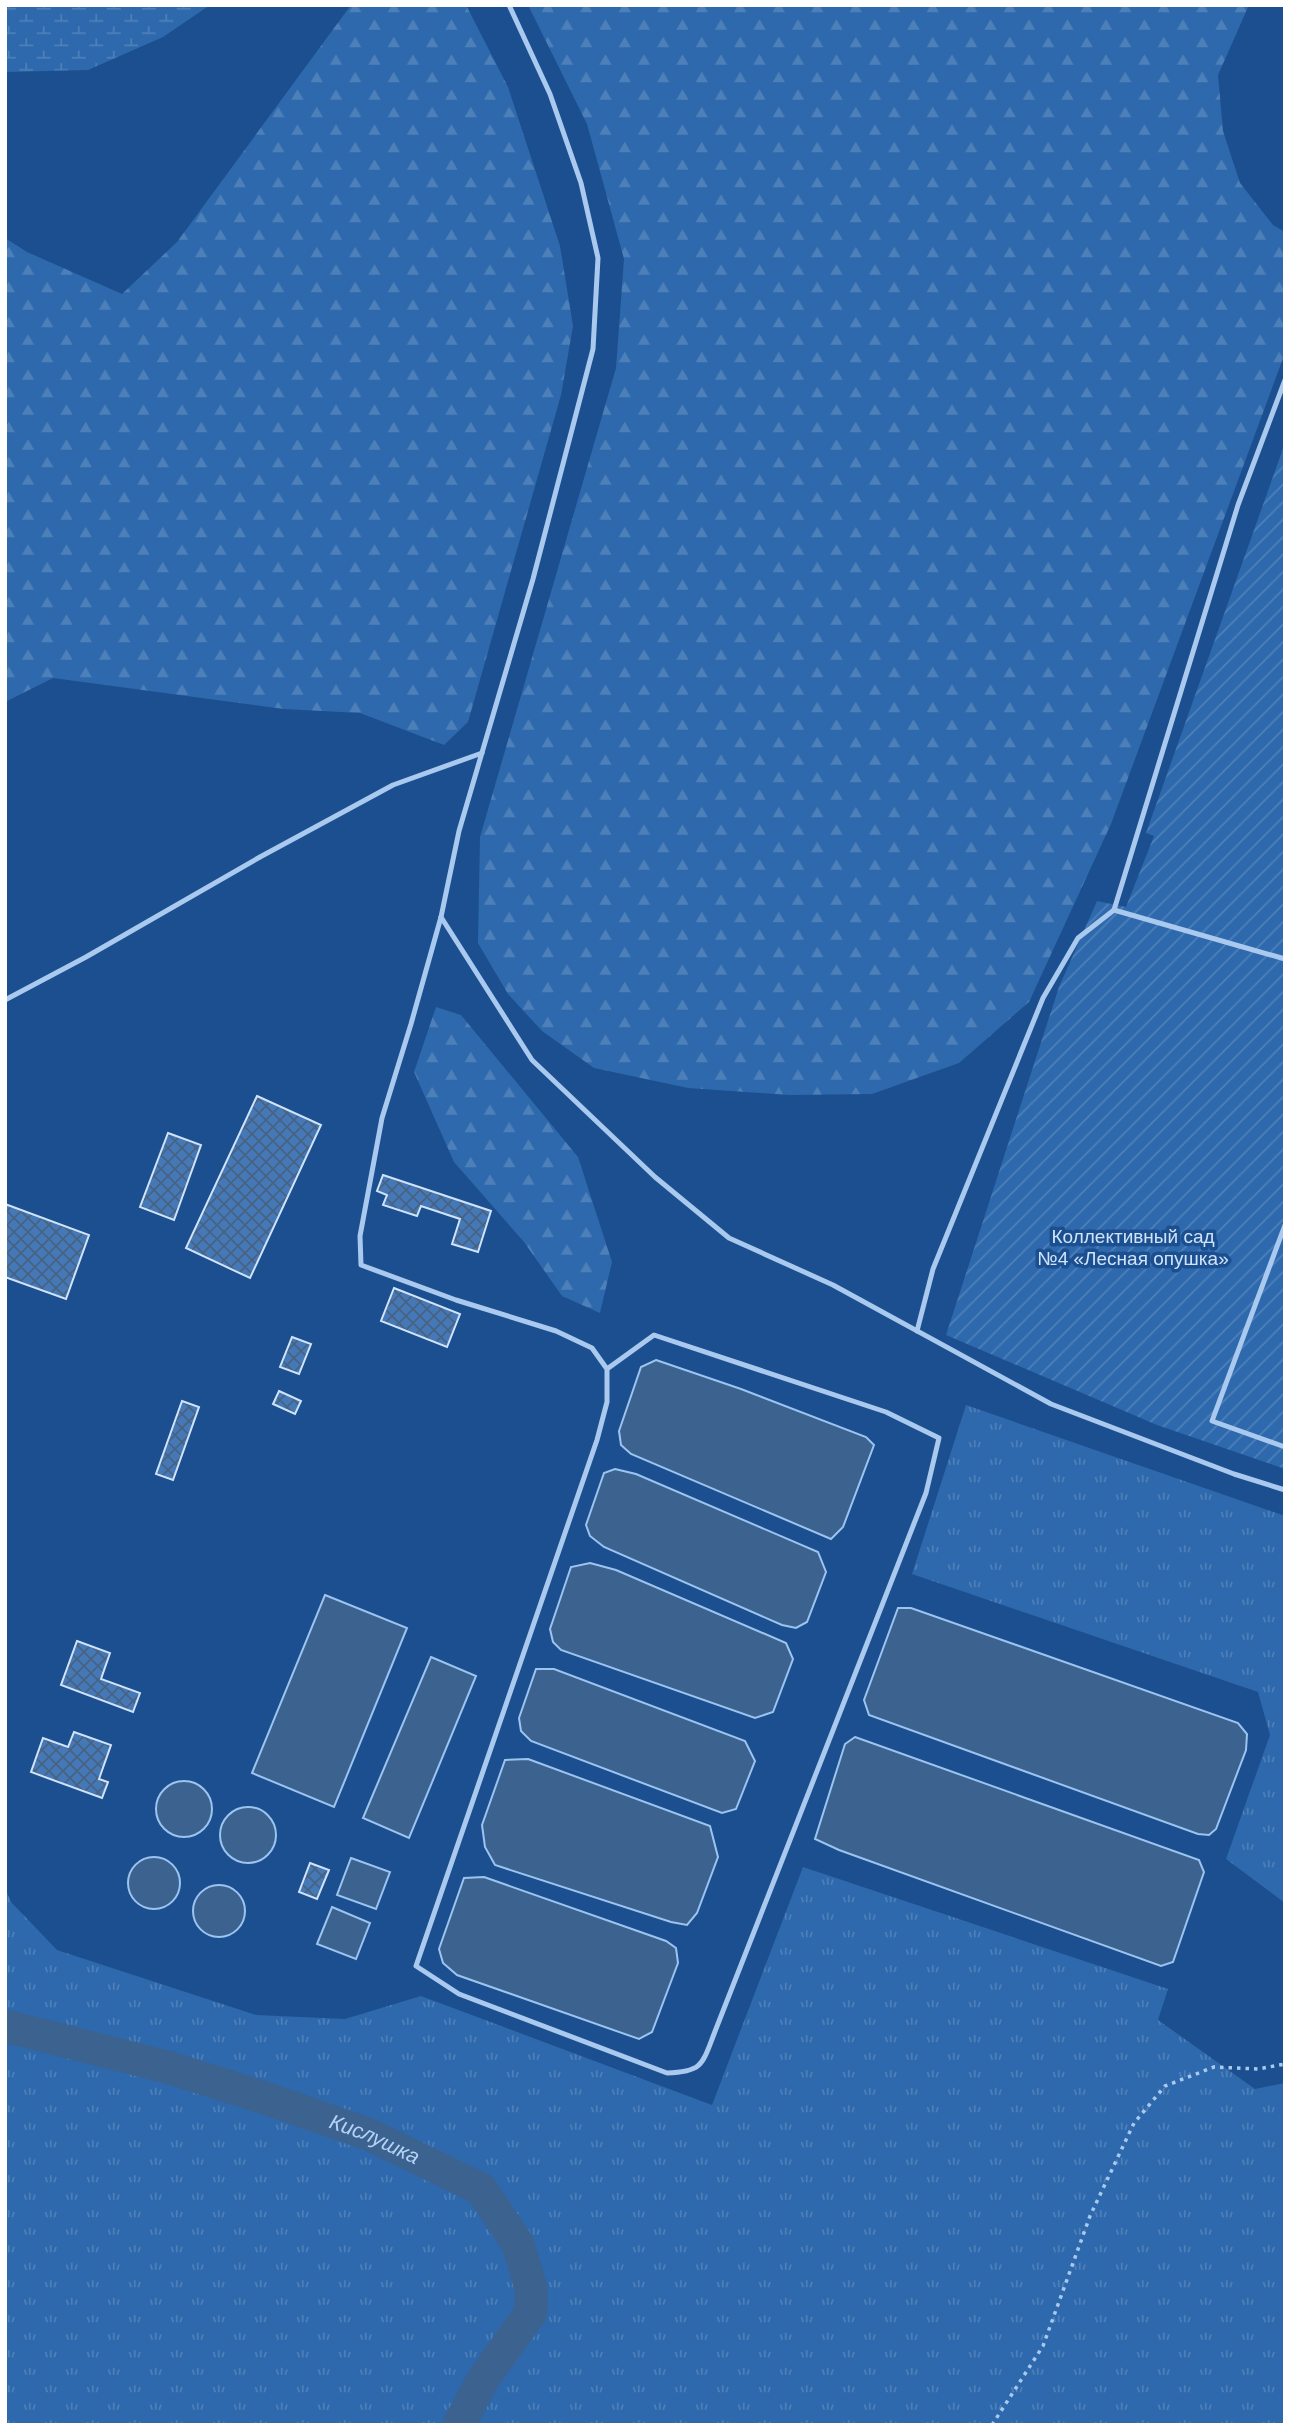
<svg xmlns="http://www.w3.org/2000/svg" width="1290" height="2430" viewBox="0 0 1290 2430" font-family="Arial,sans-serif">
	<style>
		.grass { fill: url(#grass-tufts) }
		.forest { fill: url(#forest-firs) }
		.wetland { fill: url(#wetland-marsh) }
		.garden { fill: url(#garden-furrows) }
		.water { fill: #3c6290; stroke: #9cc4f0; stroke-width: 2 }
		.lines { fill: none; stroke-linecap: round; stroke-linejoin: round }
		.river { stroke: #3c6290; stroke-width: 33 }
		.building { fill: url(#building-cross-hatch); stroke: #cfe3fa; stroke-width: 2 }
		.path { stroke: #a9c9ee; stroke-width: 3.5; stroke-dasharray: 3.5 5; stroke-linecap: butt }
		.service { stroke: #a9c9ee; stroke-width: 5 }
		.labels { text-anchor: middle; stroke-width: 7; stroke-linejoin: round; paint-order: stroke }
		.park-label { font-size: 19px; fill: #cfe3fa; stroke: #1b4f8f }
		.water-label { font-size: 21px; font-style: italic; fill: #b5d3f5; stroke: #1b4f8f }
	</style>
	<defs>
		<pattern id="grass-tufts" width="24" height="20" patternUnits="userSpaceOnUse" patternTransform="scale(1.75)"><rect width="24" height="20" fill="#2e69ad"/><path d="M3 7l-1-3M5 7V3M7 7l1-3M15 17l-1-3M17 17v-4M19 17l1-3" fill="none" stroke="#4d80b9"/></pattern>
		<pattern id="forest-firs" width="22" height="20" patternUnits="userSpaceOnUse" patternTransform="scale(1.75)"><rect width="22" height="20" fill="#2e69ad"/><path d="M5 1l3.5 6h-7zM16 11l3.5 6h-7z" fill="#4d80b9"/></pattern>
		<pattern id="wetland-marsh" width="20" height="14" patternUnits="userSpaceOnUse" patternTransform="scale(1.75)"><rect width="20" height="14" fill="#2e69ad"/><path d="M1 5h8M5 5V1M11 12h8M15 12V8" fill="none" stroke="#4d80b9"/></pattern>
		<pattern id="garden-furrows" width="10" height="10" patternUnits="userSpaceOnUse" patternTransform="scale(1.75)"><rect width="10" height="10" fill="#2e69ad"/><path d="M-1 1l2-2M0 10L10 0M9 11l2-2" fill="none" stroke="#4d80b9"/></pattern>
		<pattern id="building-cross-hatch" width="8" height="8" patternUnits="userSpaceOnUse" patternTransform="scale(1.75)"><rect width="8" height="8" fill="#4478b7"/><path d="M0 0l8 8M0 8l8-8" fill="none" stroke="#486282"/></pattern>
	</defs>
	<rect width="100%" height="100%" fill="#1b4f8f"/>
	<g class="grass">
		<polygon points="966,1405 1285,1516 1285,1903 1226,1859 1270,1735 1258,1692 912,1574"/>
		<polygon points="803,1867 1168,1989 1158,2020 1255,2089 1285,2083 1285,2425 5,2425 5,1888 11,1902 57,1950 256,2015 345,2019 421,1996 712,2105"/>
	</g>
	<g class="forest">
		<polygon points="351,5 466,5 508,87 560,246 573,326 561,395 468,722 444,745 360,713 284,709 53,678 5,702 5,238 27,252 122,294 177,242"/>
		<polygon points="528,5 1249,5 1218,75 1223,131 1240,183 1273,225 1285,232 1285,353 1111,824 1029,1002 959,1063 872,1094 790,1095 688,1088 594,1068 542,1031 508,994 478,943 480,837 616,368 624,259 587,124"/>
		<polygon points="436,1007 461,1015 578,1157 612,1262 600,1313 562,1296 524,1242 454,1162 414,1072"/>
	</g>
	<polygon class="wetland" points="5,5 210,5 163,37 88,70 5,72"/>
	<polygon class="garden" points="1285,443 1285,1469 1157,1425 946,1335 1059,987 1097,901 1126,907 1154,836 1146,833"/>
	<g class="water">
		<polygon points="656,1360 741,1389 866,1437 874,1445 843,1527 831,1539 631,1454 621,1445 619,1431 641,1367"/>
		<polygon points="615,1469 636,1474 818,1552 826,1572 807,1622 796,1628 782,1625 604,1547 590,1536 586,1525 604,1473"/>
		<polygon points="590,1563 616,1570 786,1643 793,1659 773,1712 755,1718 561,1650 553,1642 550,1629 571,1567"/>
		<polygon points="325,1595 407,1628 334,1807 252,1773"/>
		<polygon points="898,1608 911,1608 1238,1723 1247,1734 1246,1750 1216,1829 1209,1835 1198,1834 869,1715 864,1700"/>
		<polygon points="431,1657 476,1676 409,1838 363,1818"/>
		<polygon points="536,1669 554,1669 745,1741 755,1761 736,1809 722,1813 531,1741 521,1731 519,1718"/>
		<polygon points="855,1737 1199,1860 1204,1872 1173,1962 1161,1966 839,1850 815,1839 845,1744"/>
		<polygon points="528,1759 710,1826 718,1857 697,1913 687,1925 671,1922 495,1865 485,1847 482,1825 505,1760"/>
		<circle cx="184" cy="1809" r="28"/>
		<circle cx="248" cy="1835" r="28"/>
		<circle cx="154" cy="1883" r="26"/>
		<polygon points="351,1858 390,1872 376,1909 337,1895"/>
		<polygon points="484,1877 666,1941 676,1948 678,1963 652,2032 639,2039 457,1975 443,1963 439,1949 464,1878"/>
		<circle cx="219" cy="1911" r="26"/>
		<polygon points="332,1907 370,1923 356,1959 317,1944"/>
	</g>
	<g class="lines">
		<path class="river" id="s1" d="M5,2026L167,2067L262,2097L368,2134L481,2189L518,2244L531,2288V2312L482,2381L459,2425"/>
	</g>
	<g class="building">
		<polygon points="257,1096 321,1125 250,1278 186,1248"/>
		<polygon points="168,1133 201,1145 174,1220 140,1207"/>
		<polygon points="383,1175 491,1211 478,1252 452,1244 460,1219 421,1206 417,1216 383,1205 387,1195 377,1191"/>
		<polygon points="5,1204 89,1235 66,1299 5,1277"/>
		<polygon points="394,1288 460,1314 447,1347 381,1321"/>
		<polygon points="292,1337 311,1344 299,1374 280,1367"/>
		<polygon points="279,1391 301,1401 295,1414 273,1404"/>
		<polygon points="182,1401 199,1407 173,1480 156,1474"/>
		<polygon points="77,1641 110,1653 101,1679 140,1693 133,1712 61,1685"/>
		<polygon points="74,1732 111,1745 99,1779 108,1782 102,1798 31,1772 43,1738 68,1747"/>
		<polygon points="310,1863 329,1870 317,1899 299,1892"/>
	</g>
	<g class="lines">
		<polyline class="path" points="992,2425 1043,2346 1090,2216 1134,2123 1165,2086 1214,2067 1258,2069 1285,2064"/>
		<g class="service">
			<path d="M509,5L550,94L581,183L598,258L593,349L533,579L459,831L441,917L411,1024L382,1118L360,1236L361,1265L456,1300L556,1331L592,1348L607,1369V1402L597,1440L416,1966L459,1994L667,2073C702,2072 702,2065 714,2034L926,1493L939,1438L886,1412L654,1335L607,1369"/>
			<polyline points="1285,380 1238,505 1114,910 1285,959"/>
			<polyline points="441,917 532,1060 655,1177 729,1238 833,1285 1051,1404 1234,1474 1285,1490"/>
			<polyline points="5,1000 86,957 260,857 393,785 482,753"/>
			<polyline points="1285,1225 1212,1421 1285,1447"/>
			<polyline points="917,1331 933,1269 1043,998 1078,938 1114,910"/>
		</g>
	</g>
	<g class="labels">
		<g class="park-label">
			<text x="1133" y="1243">Коллективный сад<tspan x="1133" dy="22">№4 «Лесная опушка»</tspan></text>
		</g>
		<g class="water-label">
			<text dy="7" stroke="none"><textPath href="#s1" startOffset="387">Кислушка</textPath></text>
		</g>
	</g>
	<rect width="1290" height="2430" fill="none" stroke="#ffffff" stroke-width="14"/>
</svg>
